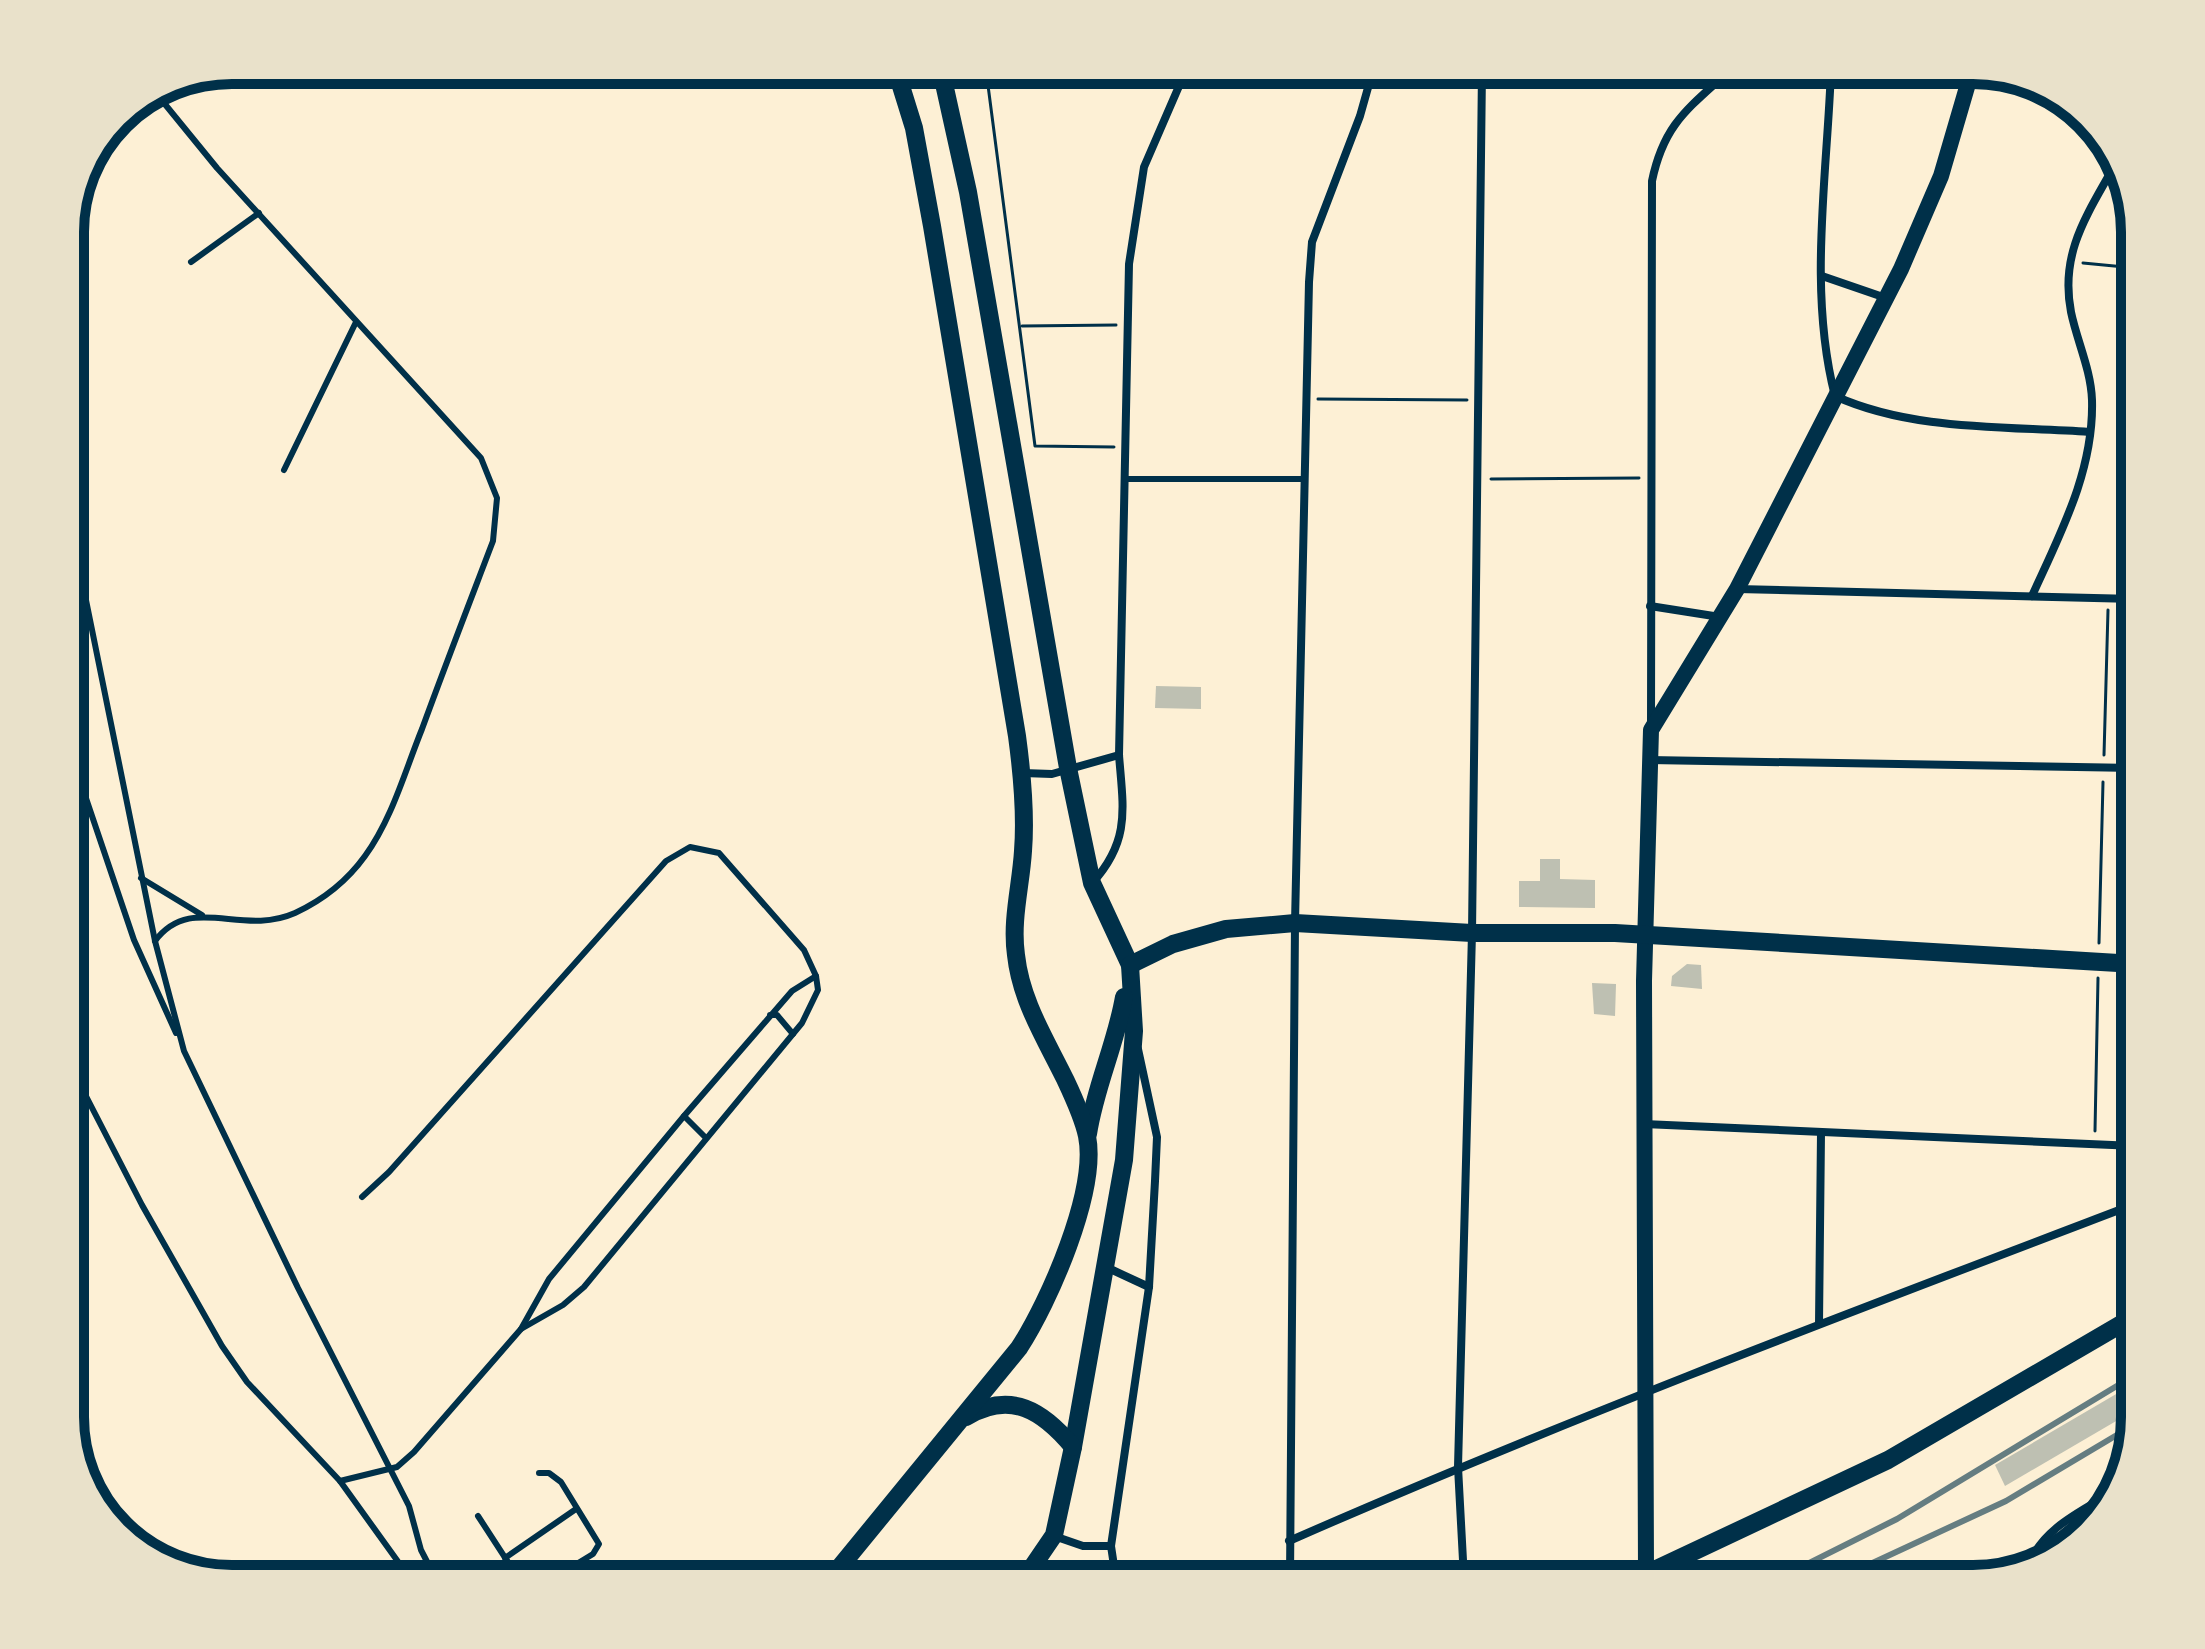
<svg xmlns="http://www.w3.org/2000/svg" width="2205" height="1649" viewBox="0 0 2205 1649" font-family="Commissioner,sans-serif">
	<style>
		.building { fill: #bec0b2 }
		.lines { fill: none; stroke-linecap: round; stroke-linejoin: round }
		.path { stroke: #003049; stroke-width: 3 }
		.service { stroke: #003049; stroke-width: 6 }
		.minor { stroke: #003049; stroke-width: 8 }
		.secondary { stroke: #003049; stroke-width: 16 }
		.primary { stroke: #003049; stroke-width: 18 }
		.rail { stroke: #657d81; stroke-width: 6 }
		.rim { fill: none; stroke: #003049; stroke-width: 10 }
	</style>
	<rect width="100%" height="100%" fill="#fdf0d5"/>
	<g class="building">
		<polygon points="1156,686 1201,687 1201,709 1155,708"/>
		<polygon points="1540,859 1560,859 1560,879 1595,880 1595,908 1519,907 1519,881 1540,881"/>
		<polygon points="1687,964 1701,965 1702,989 1671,986 1672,976"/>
		<polygon points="1592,983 1616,984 1615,1016 1594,1014"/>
		<polygon points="2135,1383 2135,1410 2005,1486 1995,1465"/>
	</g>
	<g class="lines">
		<g class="path">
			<polyline points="986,70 1035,446 1114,447"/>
			<polyline points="1695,70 1703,79"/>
			<polyline points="2083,263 2135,268"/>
			<polyline points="1022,326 1116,325"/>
			<polyline points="1318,399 1467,400"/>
			<polyline points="1491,479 1639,478"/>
			<polyline points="2104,755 2108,610"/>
			<polyline points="2099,943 2103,782"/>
			<polyline points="2095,1131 2098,978"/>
		</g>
		<g class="service">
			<polyline points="191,262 259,213"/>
			<polyline points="284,470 356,322"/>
			<polyline points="1125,479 1305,479"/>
			<polyline points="70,521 155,941 184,1051 298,1288 409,1506 421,1550 436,1579"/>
			<polyline points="70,751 134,940 176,1033"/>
			<polyline points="141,878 202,915"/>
			<path d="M155,941C191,893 241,937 295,913C323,900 347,881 365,856C392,819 405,771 422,729C445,666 469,604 493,541L497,498L481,458L217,168L155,92"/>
			<polyline points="770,1015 777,1015 793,1034"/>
			<polyline points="70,1065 142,1205 222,1346 247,1382 340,1481 399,1563"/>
			<polyline points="684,1116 706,1138"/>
			<polyline points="362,1197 389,1172 666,861 690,847 719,853 804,950 816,976 818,990 802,1023 584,1287 563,1305 521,1329"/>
			<polyline points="539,1473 549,1473 561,1482 599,1544 593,1554 552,1579"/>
			<polyline points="340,1481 397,1467 414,1452 521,1329 549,1279 684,1116 792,991 816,976"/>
			<polyline points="478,1516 519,1579"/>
			<polyline points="505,1558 576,1509"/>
		</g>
		<g class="minor">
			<path d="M1831,70C1827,177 1808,291 1835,396C1912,431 2005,426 2089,432"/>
			<polyline points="1822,276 1886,298"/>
			<polyline points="1737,589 2135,599"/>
			<path d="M2032,596C2060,534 2094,471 2092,400C2091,370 2077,341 2071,312C2059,250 2090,211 2118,159"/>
			<polyline points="1650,606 1720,617"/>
			<path d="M1651,725L1652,181C1664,123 1689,108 1730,70"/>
			<polyline points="1649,760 2135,768"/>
			<polyline points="1023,773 1052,774 1119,755"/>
			<path d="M1093,882C1131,840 1123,807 1119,755L1129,264L1144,167L1186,70"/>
			<polyline points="1644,1124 2135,1146"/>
			<polyline points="1106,1267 1149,1287"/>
			<polyline points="1819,1324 1821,1133"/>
			<polyline points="1054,1536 1083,1546 1111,1546"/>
			<path d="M1289,1541C1567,1419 1851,1312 2135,1204"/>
			<path d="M2028,1566C2042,1530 2076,1514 2108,1495"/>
			<polyline points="1116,1579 1111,1546 1149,1287 1155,1181 1157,1137 1138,1049"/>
			<polyline points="1290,1579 1295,923 1309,282 1312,242 1360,116 1373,70"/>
			<polyline points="1464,1579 1458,1467 1472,933 1482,70"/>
		</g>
		<polyline class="secondary" points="1646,1574 1644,981 1651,730 1737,589 1901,269 1941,176 1972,70"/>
		<g class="primary">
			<polyline points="941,70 968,192 1068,768 1092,883 1130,965 1134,1031 1124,1160 1073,1447 1054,1535 1024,1579"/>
			<polyline points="1130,965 1173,944 1226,929 1295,923 1472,933 1615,933 2135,964"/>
			<path d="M1088,1134C1095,1087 1116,1044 1124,997"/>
			<path d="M966,1417C1011,1390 1043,1411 1073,1447"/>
			<path d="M830,1579L1019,1348C1049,1302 1098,1191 1087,1136C1083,1117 1073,1096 1065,1079C1045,1038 1021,1001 1016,955C1011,920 1021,885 1023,851C1026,813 1022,773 1017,736L932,226L914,128L896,70"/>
			<polyline points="1617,1579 1646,1574 1888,1460 2135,1316"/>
		</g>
		<g class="rail">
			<polyline points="1777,1579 1897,1519 2135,1375"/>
			<polyline points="1838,1579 2006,1501 2132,1426"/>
		</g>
	</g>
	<path d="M0 0H2205V1649H0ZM232 84H1973A148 148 0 0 1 2121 232V1417A148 148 0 0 1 1973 1565H232A148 148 0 0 1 84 1417V232A148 148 0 0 1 232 84Z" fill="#e9e1ca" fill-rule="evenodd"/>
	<path class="rim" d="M232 84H1973A148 148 0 0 1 2121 232V1417A148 148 0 0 1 1973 1565H232A148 148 0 0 1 84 1417V232A148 148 0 0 1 232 84Z"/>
</svg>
